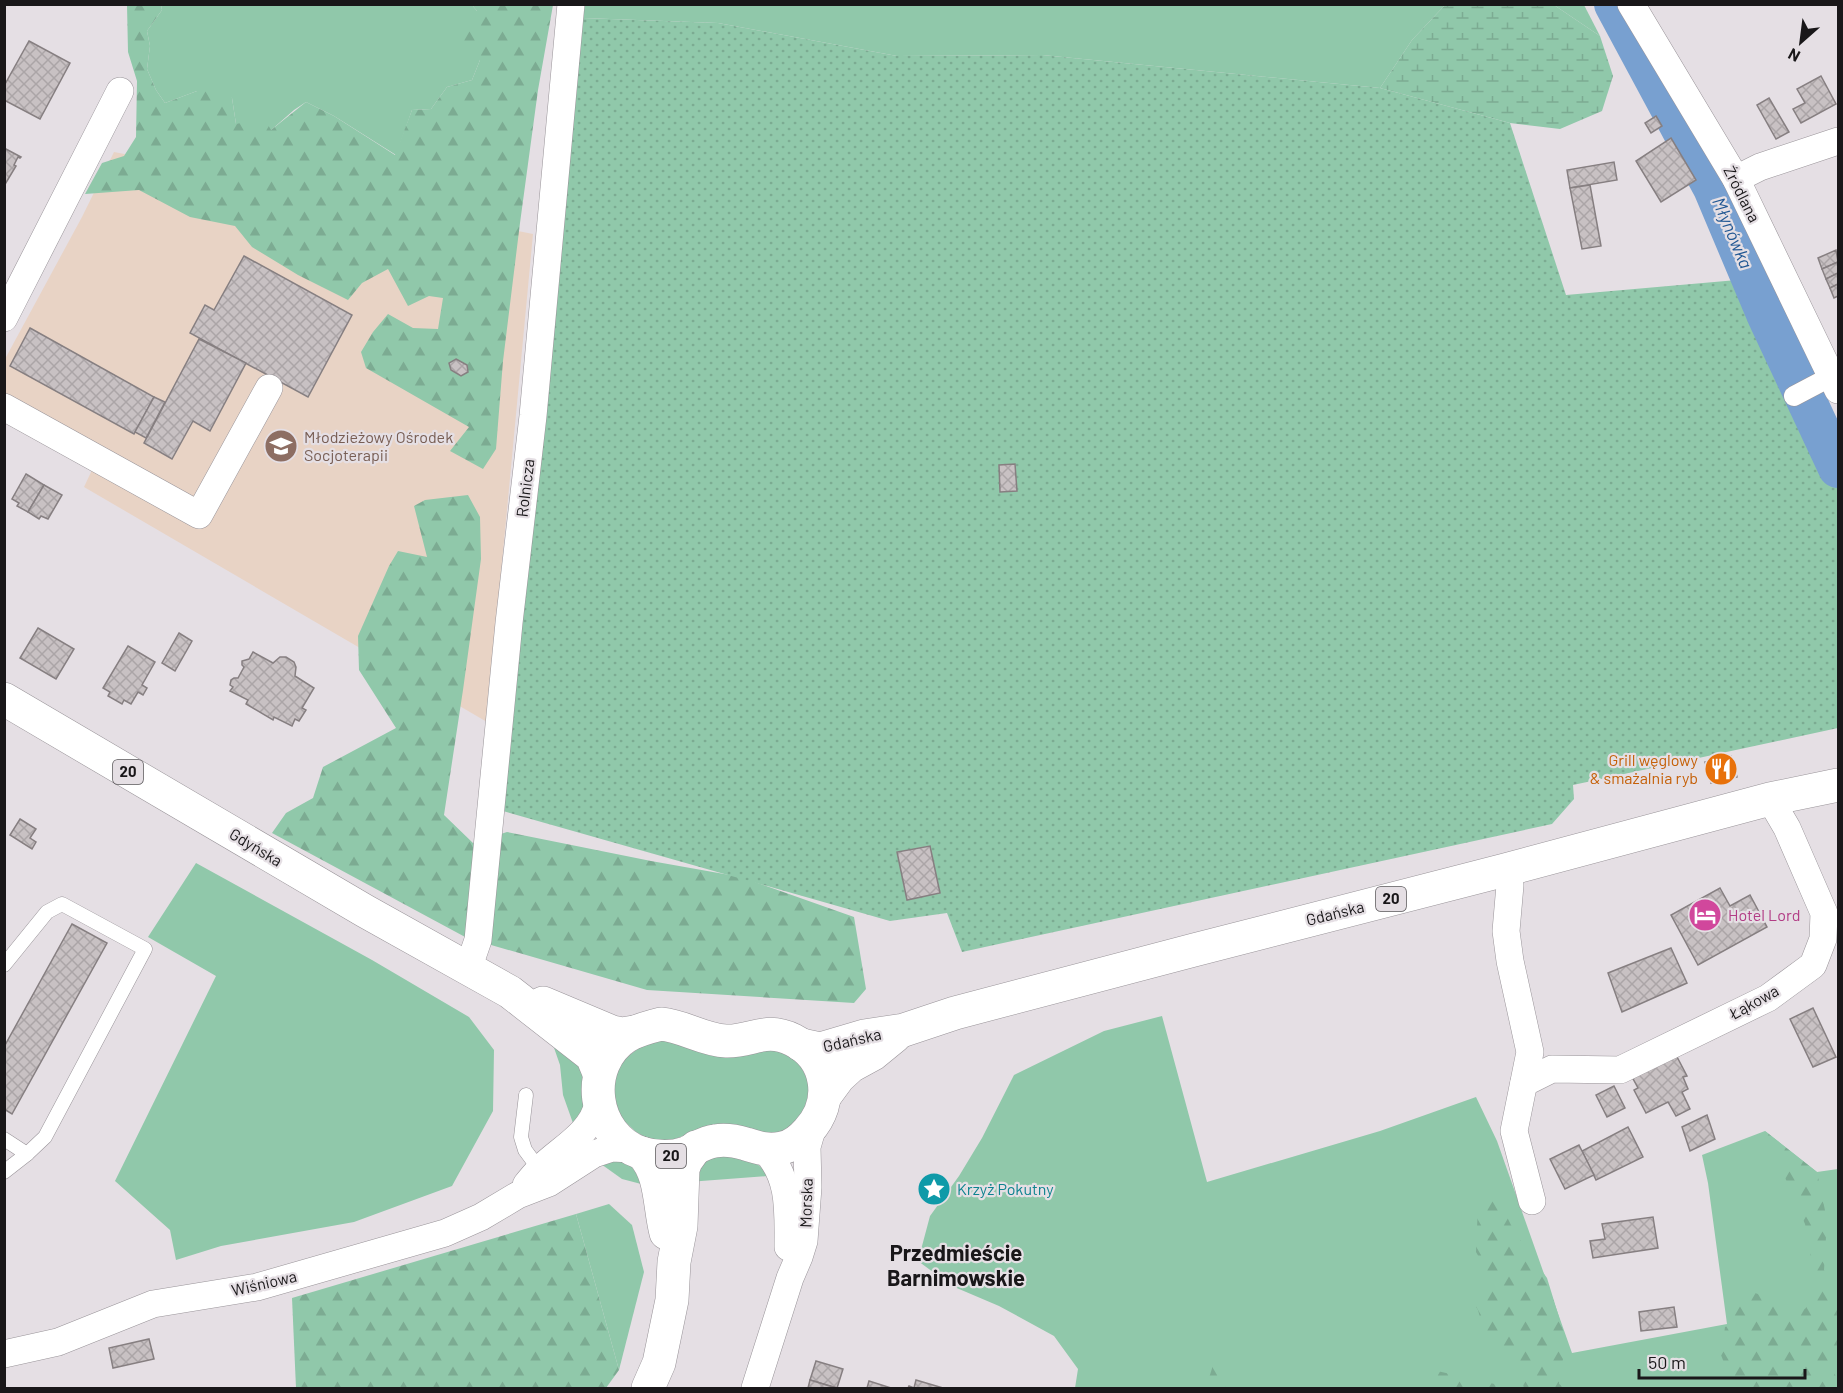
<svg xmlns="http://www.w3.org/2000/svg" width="1843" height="1393" viewBox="0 0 1843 1393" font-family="Barlow,sans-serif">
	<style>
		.education { fill: #e8d3c5 }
		.green { fill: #90c8aa }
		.forest { fill: url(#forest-firs) }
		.wetland { fill: url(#wetland-marsh) }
		.garden { fill: url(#garden-dots) }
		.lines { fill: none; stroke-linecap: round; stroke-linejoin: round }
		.river { stroke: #78a0d0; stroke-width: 40 }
		.building { fill: url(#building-cross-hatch); stroke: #867f81; stroke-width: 1.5 }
		.service-casing { stroke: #999499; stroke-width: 15 }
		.pedestrian-casing { stroke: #999499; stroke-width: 21 }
		.minor-casing { stroke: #999499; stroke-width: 28 }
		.secondary-casing { stroke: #999499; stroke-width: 34 }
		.primary-casing { stroke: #999499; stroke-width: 34 }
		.service { stroke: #fff; stroke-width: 14 }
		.pedestrian { stroke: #fff; stroke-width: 20 }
		.minor { stroke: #fff; stroke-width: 27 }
		.secondary { stroke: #fff; stroke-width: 33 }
		.primary { stroke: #fff; stroke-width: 33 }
		.labels { text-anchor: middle; stroke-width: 4.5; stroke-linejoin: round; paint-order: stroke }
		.shield { fill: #e5dfe4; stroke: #565356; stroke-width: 1.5 }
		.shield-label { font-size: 15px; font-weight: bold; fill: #191719 }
		.street-label { font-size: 16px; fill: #191719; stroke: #e5dfe4 }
		.education-label { font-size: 16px; fill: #785e54; stroke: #e5dfe4; text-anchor: start }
		.food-label { font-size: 16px; fill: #c56008; stroke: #e5dfe4; text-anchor: end }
		.hotel-label { font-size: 16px; fill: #b23c85; stroke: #e5dfe4; text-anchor: start }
		.culture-label { font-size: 16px; fill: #0d838f; stroke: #e5dfe4; text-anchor: start }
		.water-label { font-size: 18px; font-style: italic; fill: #215793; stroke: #e5dfe4 }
		.district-label { font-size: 22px; font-weight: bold; fill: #191719; stroke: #e5dfe4 }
	</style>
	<defs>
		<pattern id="forest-firs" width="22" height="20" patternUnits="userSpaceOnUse" patternTransform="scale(1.5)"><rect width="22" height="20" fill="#90c8aa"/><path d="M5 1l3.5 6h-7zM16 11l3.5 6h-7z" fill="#7cab92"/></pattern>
		<pattern id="wetland-marsh" width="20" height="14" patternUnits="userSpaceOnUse" patternTransform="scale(1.5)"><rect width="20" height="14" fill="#90c8aa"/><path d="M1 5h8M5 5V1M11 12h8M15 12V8" fill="none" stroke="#7cab92"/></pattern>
		<pattern id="garden-dots" width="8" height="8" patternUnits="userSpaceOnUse" patternTransform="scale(1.5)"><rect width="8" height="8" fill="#90c8aa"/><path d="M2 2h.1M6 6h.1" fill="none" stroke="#7cab92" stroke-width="1.8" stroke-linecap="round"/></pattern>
		<pattern id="building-cross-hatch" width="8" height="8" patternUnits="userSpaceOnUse" patternTransform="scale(1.5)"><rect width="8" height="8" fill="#c8c1c3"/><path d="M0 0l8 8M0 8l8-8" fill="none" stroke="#aba5a7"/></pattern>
	</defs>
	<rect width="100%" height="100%" fill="#e5dfe4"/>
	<polygon class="education" points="114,152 533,234 487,722 84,487 92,470 5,422 5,359 82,217"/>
	<g class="green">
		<polygon points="585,4 1445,5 1412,40 1380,88 1042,55 897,56 718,23 583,18"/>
		<polygon points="161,5 472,5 477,11 480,60 472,80 447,87 431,109 412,110 396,155 334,116 306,102 294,110 270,131 236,124 232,98 197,91 165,103 156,90 147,69 150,46 147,31 162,10"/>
		<polygon points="1554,5 1584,5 1600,36"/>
		<polygon points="196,863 372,960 469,1017 494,1050 493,1111 452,1186 354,1222 221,1246 176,1260 170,1230 115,1181 216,976 148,937"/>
		<polygon points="1162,1016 1207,1182 1380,1131 1476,1097 1497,1141 1572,1353 1727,1324 1708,1183 1702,1155 1765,1131 1817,1172 1838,1169 1838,1388 1075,1388 1078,1369 1054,1336 999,1306 952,1286 918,1261 930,1216 959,1176 982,1138 1014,1075 1104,1031"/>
		<polygon points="663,1040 762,1051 779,1051 787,1054 800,1065 808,1080 808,1105 790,1129 774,1134 703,1129 669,1141 655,1140 645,1137 636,1132 622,1119 614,1101 615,1073 623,1060 643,1045"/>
		<polygon points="552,1042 584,1063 584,1106 574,1126 563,1095 560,1065"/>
		<path d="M710,1155C736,1157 752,1152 768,1176L688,1182Z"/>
		<polygon points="621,1160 631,1166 645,1185 622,1179 601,1164"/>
		<polygon points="609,1204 632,1225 644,1272 619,1370 576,1214"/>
	</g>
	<g class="forest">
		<polygon points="127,5 161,5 162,10 147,31 150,46 147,69 156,90 165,103 197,91 223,89 232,98 236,124 264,118 271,130 306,102 334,116 395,155 412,110 431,109 447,87 472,80 480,60 451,35 477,11 472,5 553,5 538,90 520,223 503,361 496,449 483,469 450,451 469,427 366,368 361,352 373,332 388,314 413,328 438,329 443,298 429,296 408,306 388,269 362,283 348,300 298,275 252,247 235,226 190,217 139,190 85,194 102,163 124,156 136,137 137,81 128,52"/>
		<polygon points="468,495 480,517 481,559 463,690 444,815 473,843 507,832 651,861 741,877 854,917 866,989 854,1003 647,990 467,938 272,833 286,813 313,798 323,767 396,728 359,670 358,636 389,566 398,551 427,557 414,506 425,500"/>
		<polygon points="1765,1131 1817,1172 1827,1220 1824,1270 1838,1297 1838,1347 1827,1352 1838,1383 1838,1388 1734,1388 1721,1355 1725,1327 1733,1324 1733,1286 1805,1309 1817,1291 1805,1224"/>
		<polygon points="1497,1197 1514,1231 1547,1278 1566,1340 1559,1384 1567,1388 1524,1388 1514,1355 1485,1336 1478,1310 1467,1293 1488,1289 1487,1271 1476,1252 1478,1205"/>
		<polygon points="576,1214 619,1370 606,1388 296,1388 292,1298"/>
		<polygon points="1213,1365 1226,1388 1206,1388"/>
		<polygon points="1424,1368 1499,1385 1498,1388 1438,1388"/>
	</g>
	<polygon class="wetland" points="1445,5 1554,5 1600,36 1613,76 1602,111 1560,129 1510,123 1380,88 1412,40"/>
	<polygon class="garden" points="583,18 718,23 897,56 1042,55 1380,88 1510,123 1566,295 1737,280 1838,487 1838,728 1573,785 1574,799 1552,824 962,952 947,913 890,921 503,811"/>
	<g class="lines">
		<polyline class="river" points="1614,4 1713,188 1767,316 1838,468"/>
	</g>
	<g class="building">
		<polygon points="29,41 70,63 40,119 4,100 4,86"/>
		<polygon points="1821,76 1836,104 1801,123 1793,109 1805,103 1797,89"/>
		<polygon points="1769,98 1789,132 1776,139 1757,105"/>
		<polygon points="1656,116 1662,126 1651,133 1645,123"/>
		<polygon points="1671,138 1696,180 1661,202 1636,161"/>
		<polygon points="4,148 21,157 20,158 18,157 14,165 16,166 4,186"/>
		<polygon points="1614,162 1617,180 1570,188 1567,170"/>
		<polygon points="1590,185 1601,246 1582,249 1570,188"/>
		<polygon points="1836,250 1838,262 1822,269 1818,258"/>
		<polygon points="244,256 352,315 308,397 190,333 205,305 214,310"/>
		<polygon points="1838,262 1838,273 1826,279 1822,269"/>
		<polygon points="1838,273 1838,284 1830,288 1826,279"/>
		<polygon points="1838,284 1838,296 1834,298 1830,288"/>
		<polygon points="30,328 154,397 134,434 10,366"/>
		<polygon points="199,339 246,363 210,431 193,421 172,459 144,443"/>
		<polygon points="456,359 467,365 468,372 461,376 451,370 449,363"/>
		<polygon points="154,397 165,402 146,438 135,432"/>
		<polygon points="1015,464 1017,491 1000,492 999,465"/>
		<polygon points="26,474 44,485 28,512 17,506 19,503 12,499"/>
		<polygon points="44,485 62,495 48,519 41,516 39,519 28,512"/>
		<polygon points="38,628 74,649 56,679 20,658"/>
		<polygon points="179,633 192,641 175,671 162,663"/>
		<polygon points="128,646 155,662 142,685 147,688 143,695 138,692 131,704 124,700 122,704 108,696 110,692 103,688"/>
		<polygon points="253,652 273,663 280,657 286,657 294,662 296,667 295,676 314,688 302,708 306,710 299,721 295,719 292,726 274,717 273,720 246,704 248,700 230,691 233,687 230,685 231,680 234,678 238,678 244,667 242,665 242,661 249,659"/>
		<polygon points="1731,756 1737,777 1711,783 1705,762"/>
		<polygon points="20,819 36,829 30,838 36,842 32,849 10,835"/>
		<polygon points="930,846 940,893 907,900 897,852"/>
		<polygon points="1720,888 1730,906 1750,895 1767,927 1698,965 1671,915"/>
		<polygon points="72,924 107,943 12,1114 4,1109 4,1047"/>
		<polygon points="1671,948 1687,983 1622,1012 1608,973"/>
		<polygon points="1813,1008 1836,1057 1813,1067 1790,1019"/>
		<polygon points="1675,1053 1687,1076 1683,1077 1688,1089 1682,1092 1690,1109 1676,1116 1668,1102 1646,1113 1634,1090 1638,1088 1631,1075"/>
		<polygon points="1614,1086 1625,1108 1607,1117 1596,1095"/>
		<polygon points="1707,1115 1715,1139 1690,1151 1682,1127"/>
		<polygon points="1628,1127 1643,1157 1596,1180 1582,1151"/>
		<polygon points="1579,1145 1594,1175 1565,1189 1550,1159"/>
		<polygon points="1653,1217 1658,1248 1593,1258 1590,1241 1605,1239 1602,1224"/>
		<polygon points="1674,1307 1677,1327 1641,1331 1639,1312"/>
		<polygon points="149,1339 154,1359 113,1368 109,1348"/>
		<polygon points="816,1361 843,1369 837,1388 810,1380"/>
		<polygon points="810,1380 836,1388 808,1388"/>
		<polygon points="916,1380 943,1388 908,1388 909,1386 914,1388"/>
		<polygon points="869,1381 891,1388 867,1388"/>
	</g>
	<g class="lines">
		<g class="service-casing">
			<g id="service">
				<polyline points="4,965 47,912 62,904 145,949 45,1137 27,1154"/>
				<polyline points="526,1095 521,1137 525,1150 542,1173"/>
				<polyline points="4,1139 27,1154 4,1172"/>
			</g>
		</g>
		<g class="pedestrian-casing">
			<polyline id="pedestrian" points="1794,396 1832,376"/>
		</g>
		<g class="minor-casing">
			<g id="minor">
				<polyline points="1631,4 1736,179 1838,390"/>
				<polyline points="1736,179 1760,167 1838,141"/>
				<polyline points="4,318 120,91"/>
				<polyline points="4,407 199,515 269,388"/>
				<polyline points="1505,870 1510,885 1506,931 1510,961 1530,1052 1514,1131 1532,1201"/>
				<polyline points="468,969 478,940 509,623 533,416 571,4"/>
				<polyline points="1524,1083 1552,1069 1620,1070 1768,998 1813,965 1823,939 1824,913 1787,828 1770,799"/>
				<path d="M764,1149C791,1177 788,1211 788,1247"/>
				<path d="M526,1185C530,1180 534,1175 539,1170C559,1149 591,1135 598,1104"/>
				<polyline points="4,1354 58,1342 153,1304 257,1287 445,1233 481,1217 518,1195 549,1183 594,1154 612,1148 632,1149"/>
				<polyline points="755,1388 790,1278 799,1257 804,1241 808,1187 807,1147 813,1126"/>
			</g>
		</g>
		<g class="secondary-casing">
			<g id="secondary">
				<path d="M642,1153C662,1174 659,1207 666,1233"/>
				<polyline points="648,1388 659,1363 672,1300 674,1262 681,1226 683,1169 686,1161 696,1147"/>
			</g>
		</g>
		<g class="primary-casing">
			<g id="primary">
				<polyline points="4,699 365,911 510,992 592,1056 599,1073"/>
				<polyline points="543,1003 612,1032 622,1034 634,1032"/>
				<path d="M661,1024C684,1026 703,1040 726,1041C752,1042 765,1026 793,1040C829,1058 835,1102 808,1131C801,1139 793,1146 782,1148C769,1151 758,1148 746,1144C736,1141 726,1139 715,1141C704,1142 696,1149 686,1153C672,1158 655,1157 641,1153C592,1136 582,1065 627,1036C637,1030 649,1027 661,1024Z"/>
				<polyline points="801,1045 820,1049 864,1036 904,1030 955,1013 1194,950 1505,870 1770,799 1838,785"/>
				<polyline points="825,1096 839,1077 851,1066 873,1054 895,1036"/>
			</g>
		</g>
		<use href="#service" class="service"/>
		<use href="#pedestrian" class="pedestrian"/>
		<use href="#minor" class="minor"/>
		<use href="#secondary" class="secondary"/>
		<use href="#primary" class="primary"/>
	</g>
	<defs>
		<g id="school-disc" transform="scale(1.725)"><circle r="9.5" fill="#8d6e63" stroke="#e5dfe4"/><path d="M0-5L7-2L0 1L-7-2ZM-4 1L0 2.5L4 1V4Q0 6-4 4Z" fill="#fff"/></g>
		<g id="restaurant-disc" transform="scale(1.725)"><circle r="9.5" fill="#e8710a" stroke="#e5dfe4"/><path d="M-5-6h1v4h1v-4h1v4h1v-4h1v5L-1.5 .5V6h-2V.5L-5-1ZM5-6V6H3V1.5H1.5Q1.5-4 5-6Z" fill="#fff"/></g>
		<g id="hotel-disc" transform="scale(1.725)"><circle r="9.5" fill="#d1479c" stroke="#e5dfe4"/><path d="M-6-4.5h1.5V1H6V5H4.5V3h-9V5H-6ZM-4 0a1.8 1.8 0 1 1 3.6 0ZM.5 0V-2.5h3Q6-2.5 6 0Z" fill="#fff"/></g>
		<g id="sight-disc" transform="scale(1.725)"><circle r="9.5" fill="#0f9aa8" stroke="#e5dfe4"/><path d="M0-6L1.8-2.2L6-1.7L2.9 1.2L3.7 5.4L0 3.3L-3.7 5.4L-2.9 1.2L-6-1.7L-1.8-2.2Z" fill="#fff"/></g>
	</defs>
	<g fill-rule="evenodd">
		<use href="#school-disc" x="281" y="446"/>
		<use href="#restaurant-disc" x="1721" y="769"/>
		<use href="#hotel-disc" x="1705" y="915"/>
		<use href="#sight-disc" x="934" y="1189"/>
	</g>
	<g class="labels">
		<g class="shield">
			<rect x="113" y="760" width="30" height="24" rx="4.5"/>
			<rect x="1376" y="887" width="30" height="24" rx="4.5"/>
			<rect x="656" y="1144" width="30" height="24" rx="4.5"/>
		</g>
		<g class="shield-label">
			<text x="128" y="777">20</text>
			<text x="1391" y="904">20</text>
			<text x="671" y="1161">20</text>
		</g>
		<g class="street-label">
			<text transform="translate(1742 194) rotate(63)" y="6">Źródlana</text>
			<text transform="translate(525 488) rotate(-83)" y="6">Rolnicza</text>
			<text transform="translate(256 847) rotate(31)" y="6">Gdyńska</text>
			<text transform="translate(1335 913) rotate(-14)" y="6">Gdańska</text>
			<text transform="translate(1754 1002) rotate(-29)" y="6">Łąkowa</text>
			<text transform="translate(852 1040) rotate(-13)" y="6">Gdańska</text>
			<text transform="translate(806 1203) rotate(-88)" y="6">Morska</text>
			<text transform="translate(264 1283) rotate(-13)" y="6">Wiśniowa</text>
		</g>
		<g class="education-label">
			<text x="304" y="443">Młodzieżowy Ośrodek<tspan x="304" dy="18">Socjoterapii</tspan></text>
		</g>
		<g class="food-label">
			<text x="1698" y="766">Grill węglowy<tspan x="1698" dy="18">&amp; smażalnia ryb</tspan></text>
		</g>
		<g class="hotel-label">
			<text x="1728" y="921">Hotel Lord</text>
		</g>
		<g class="culture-label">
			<text x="957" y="1195">Krzyż Pokutny</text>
		</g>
		<g class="water-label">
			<text transform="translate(1732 233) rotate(67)" y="6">Młynówka</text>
		</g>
		<g class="district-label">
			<text x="956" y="1261">Przedmieście<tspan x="956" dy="25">Barnimowskie</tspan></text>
		</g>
	</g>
	<rect width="1843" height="1393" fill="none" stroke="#191719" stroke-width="12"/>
	<g transform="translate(1801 42) rotate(208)" stroke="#e5dfe4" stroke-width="4.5" paint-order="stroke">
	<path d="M0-4.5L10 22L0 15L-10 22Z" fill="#191719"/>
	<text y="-9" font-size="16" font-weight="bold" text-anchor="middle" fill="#191719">N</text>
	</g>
	<path d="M1639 1369v9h166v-9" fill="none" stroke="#191719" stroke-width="3"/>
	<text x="1648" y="1369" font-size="18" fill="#191719" stroke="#e5dfe4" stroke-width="4.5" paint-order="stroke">50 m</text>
</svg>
